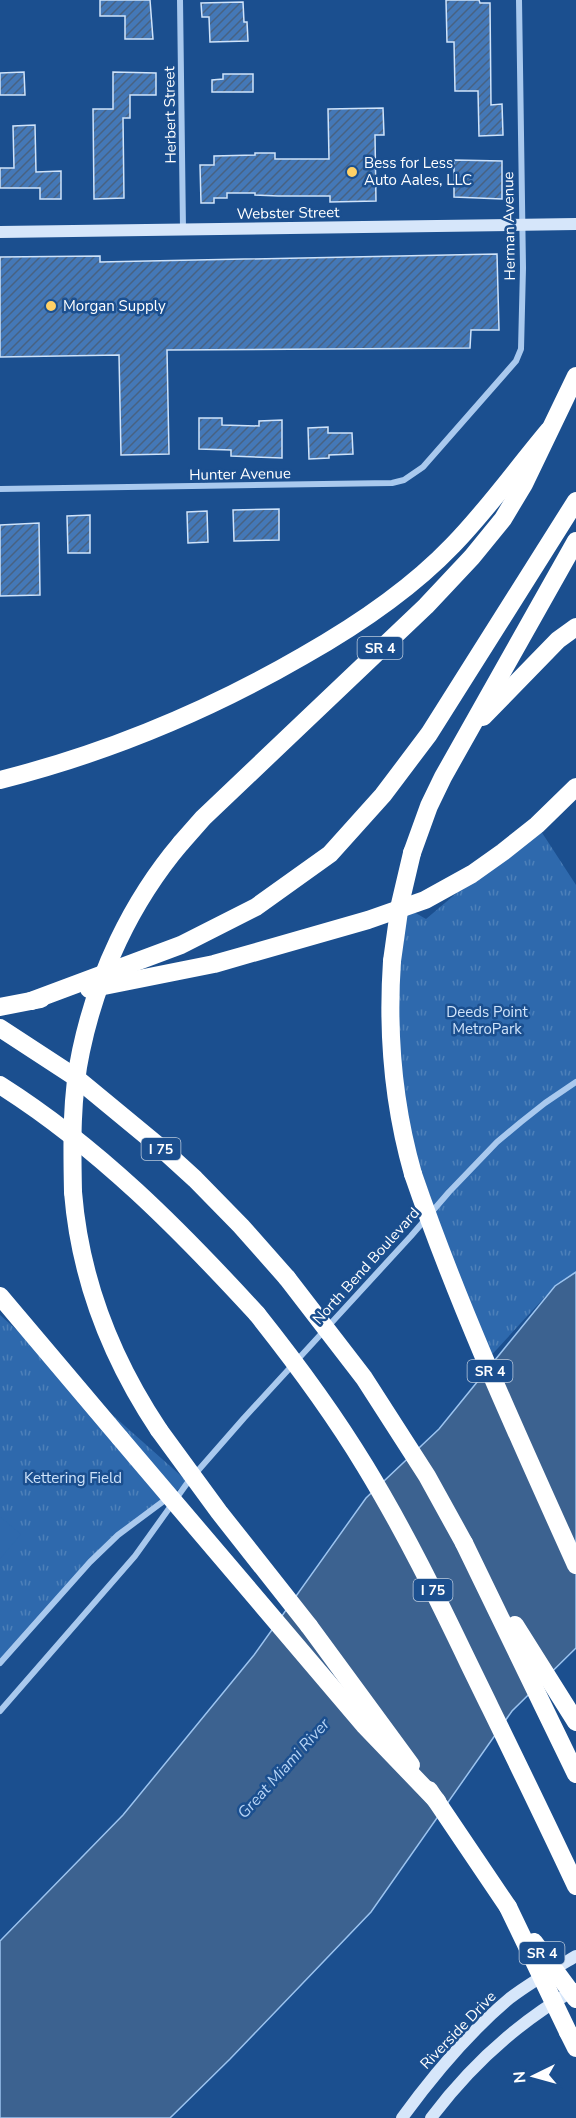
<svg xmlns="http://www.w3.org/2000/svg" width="576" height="2118" viewBox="0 0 576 2118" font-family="'Nunito Sans',sans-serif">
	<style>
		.grass { fill: url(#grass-tufts) }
		.pitch { fill: #2e69ad }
		.water { fill: #3c6290; stroke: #9cc4f0; stroke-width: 1.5 }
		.building { fill: url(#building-hatch); stroke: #cfe3fa; stroke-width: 1.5 }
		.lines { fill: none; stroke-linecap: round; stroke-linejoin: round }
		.street { stroke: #a9c9ee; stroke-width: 6 }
		.secondary { stroke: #d6e6fa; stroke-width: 12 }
		.highway { stroke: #fff; stroke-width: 18 }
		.highway-bridge { stroke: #fff; stroke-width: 18 }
		.poi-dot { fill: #ffd166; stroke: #1b4f8f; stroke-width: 2 }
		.labels { text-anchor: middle; stroke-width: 5; stroke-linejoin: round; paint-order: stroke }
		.shield { fill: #1b4f8f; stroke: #bbcadd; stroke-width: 1.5 }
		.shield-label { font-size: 14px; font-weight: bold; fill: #fff }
		.street-label { font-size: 15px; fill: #fff; stroke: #1b4f8f }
		.poi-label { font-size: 15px; fill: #fff; stroke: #1b4f8f; text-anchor: start }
		.park-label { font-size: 15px; fill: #cfe3fa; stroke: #1b4f8f }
		.water-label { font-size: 16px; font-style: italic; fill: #b5d3f5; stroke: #1b4f8f }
	</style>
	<defs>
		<pattern id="grass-tufts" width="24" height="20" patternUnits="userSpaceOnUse" patternTransform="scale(1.5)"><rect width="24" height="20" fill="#2e69ad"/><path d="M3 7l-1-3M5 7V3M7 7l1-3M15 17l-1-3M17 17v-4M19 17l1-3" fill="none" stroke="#4d80b9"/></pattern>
		<pattern id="building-hatch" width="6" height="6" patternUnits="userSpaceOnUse" patternTransform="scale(1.5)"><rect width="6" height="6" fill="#4478b7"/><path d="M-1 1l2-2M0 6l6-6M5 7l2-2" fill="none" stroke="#486282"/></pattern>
	</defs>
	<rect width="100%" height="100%" fill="#1b4f8f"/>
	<g class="grass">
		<polygon points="537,825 576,885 576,1272 555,1286 486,1361 395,1093 400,904 426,919"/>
		<polygon points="0,1315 188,1482 118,1535 0,1663"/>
	</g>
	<polygon class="pitch" points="0,1517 21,1534 0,1559"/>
	<polygon class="water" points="576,1272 576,1648 512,1711 371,1912 230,2059 170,2118 0,2118 0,1941 123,1815 254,1655 366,1498 439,1429 555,1286"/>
	<g class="building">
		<polygon points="100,0 150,0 153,39 125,39 125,16 100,16"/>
		<polygon points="446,0 479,0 480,3 490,3 491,105 502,104 503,135 479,136 478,91 455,91 454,42 447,42"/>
		<polygon points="243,2 244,22 247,22 248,41 210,42 209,17 202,17 201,3"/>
		<polygon points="24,72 25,95 0,95 0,73"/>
		<polygon points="113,72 156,73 156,95 130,95 130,118 123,118 124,198 94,199 93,109 113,109"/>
		<polygon points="223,74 253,74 253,92 212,92 212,80 223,79"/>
		<polygon points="383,108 384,135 375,135 376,201 330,202 330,196 278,196 255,195 255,193 227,193 227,198 214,198 214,203 201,203 200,165 214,165 214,156 255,155 255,153 275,153 275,159 329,159 328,109"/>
		<polygon points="35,125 36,172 61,171 61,199 40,199 40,188 0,188 0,168 14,168 13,126"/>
		<polygon points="454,160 502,161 502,199 454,197"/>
		<polygon points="497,254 499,330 471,330 470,348 167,350 169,454 121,455 119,355 0,357 0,257 100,256 100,262"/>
		<polygon points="199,418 222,418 222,425 259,426 259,421 282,420 282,458 231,456 231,450 199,449"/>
		<polygon points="328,427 328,433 352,433 353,454 329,455 329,458 309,459 308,428"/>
		<polygon points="279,509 279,540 234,541 233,510"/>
		<polygon points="207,511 208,542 188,543 187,512"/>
		<polygon points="90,515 90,553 68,553 67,516"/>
		<polygon points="39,523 40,595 0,596 0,525"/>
	</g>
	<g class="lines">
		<g class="street">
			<polyline points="180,0 183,229"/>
			<polyline points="0,489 392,483 404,480 423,467 516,361 521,349 523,268 519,0"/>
			<polyline points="0,1663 90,1562 118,1535 169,1497"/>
			<polyline points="0,1711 135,1556 188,1482 244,1418 411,1236 449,1192 497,1142 521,1122 545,1103 576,1082"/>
		</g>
		<g class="secondary">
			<polyline points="0,232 576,224"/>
			<path d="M402,2118C434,2074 468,2033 510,1998C531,1982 554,1969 576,1956"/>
			<path d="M431,2118C471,2065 518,2022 576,1989"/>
		</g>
		<g class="highway">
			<polyline points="483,717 558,640 576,627"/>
			<path d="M0,780C107,753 208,711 303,656C356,626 410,590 453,545C488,509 517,468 549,430"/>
			<polyline points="181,843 203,818 426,606 472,557 503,519 524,484 576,376"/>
			<polyline points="412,853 429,806 443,777 576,541"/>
			<path d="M392,961C387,1034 393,1104 413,1174"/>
			<polyline points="89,989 214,964 368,920 425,900 472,874 503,852 537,825 576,787"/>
			<polyline points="31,1001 181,945 256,907 330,854 383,795 429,734 576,501"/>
			<polyline points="0,1007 41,999"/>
			<polyline points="0,1028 75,1077 161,1148 195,1179 241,1226 287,1278"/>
			<path d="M0,1085C98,1147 179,1229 257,1314"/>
			<path d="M73,1192C80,1279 111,1358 159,1430"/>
			<polyline points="0,1296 120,1438"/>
			<polyline points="464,1543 576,1774"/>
			<polyline points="515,1625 576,1722"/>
			<polyline points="309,1626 411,1765"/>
			<polyline points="429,1790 508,1907"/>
			<polyline points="568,2032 576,2048"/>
		</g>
		<g class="highway-bridge">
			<polyline points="392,961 400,904 412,853"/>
			<path d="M413,1174C459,1308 518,1436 576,1565"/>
			<path d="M73,1192C72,1145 71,1097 81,1051C97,975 131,902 181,843"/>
			<polyline points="287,1278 364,1378 427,1476 464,1543"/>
			<path d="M257,1314C296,1363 333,1413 365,1466C404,1530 437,1597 469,1664C505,1738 541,1811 576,1886"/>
			<polyline points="159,1430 219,1512 309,1626"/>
			<polyline points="120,1438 364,1725 437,1801"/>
			<polyline points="508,1907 568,2032"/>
			<polyline points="534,1942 576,1999"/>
		</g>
	</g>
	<g class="poi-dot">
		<circle cx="352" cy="172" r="6"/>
		<circle cx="51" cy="306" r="6"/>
	</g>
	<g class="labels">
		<g class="shield">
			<rect x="357.5" y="637" width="45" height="22" rx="4.5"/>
			<rect x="141.5" y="1138" width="39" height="22" rx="4.5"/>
			<rect x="467.5" y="1360" width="45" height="22" rx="4.5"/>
			<rect x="413.5" y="1579" width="39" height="22" rx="4.5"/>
			<rect x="519.5" y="1942" width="45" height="22" rx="4.5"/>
		</g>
		<g class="shield-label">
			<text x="380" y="653">SR 4</text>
			<text x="161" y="1154">I 75</text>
			<text x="490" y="1376">SR 4</text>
			<text x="433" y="1595">I 75</text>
			<text x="542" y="1958">SR 4</text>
		</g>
		<g class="street-label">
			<text transform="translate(170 115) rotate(-91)" y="5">Herbert Street</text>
			<text transform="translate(288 213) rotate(-1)" y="5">Webster Street</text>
			<text transform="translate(509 226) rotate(-91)" y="5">Herman Avenue</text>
			<text transform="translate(240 474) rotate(-1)" y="5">Hunter Avenue</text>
			<text transform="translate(366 1266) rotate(-48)" y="5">North Bend Boulevard</text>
			<text transform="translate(458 2030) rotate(-46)" y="5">Riverside Drive</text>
		</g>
		<g class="poi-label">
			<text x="364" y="168">Bess for Less<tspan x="364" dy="17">Auto Aales, LLC</tspan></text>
			<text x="63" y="311">Morgan Supply</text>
		</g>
		<g class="park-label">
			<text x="487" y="1017">Deeds Point<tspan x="487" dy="17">MetroPark</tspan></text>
			<text x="73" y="1483">Kettering Field</text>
		</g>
		<g class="water-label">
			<text transform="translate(283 1768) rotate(-48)" y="6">Great Miami River</text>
		</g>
	</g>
	<g transform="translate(534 2076) rotate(265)" stroke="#1b4f8f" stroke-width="4.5" paint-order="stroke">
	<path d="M0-4.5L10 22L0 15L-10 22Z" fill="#ffffff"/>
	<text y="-9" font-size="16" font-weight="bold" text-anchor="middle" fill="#ffffff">N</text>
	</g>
</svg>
